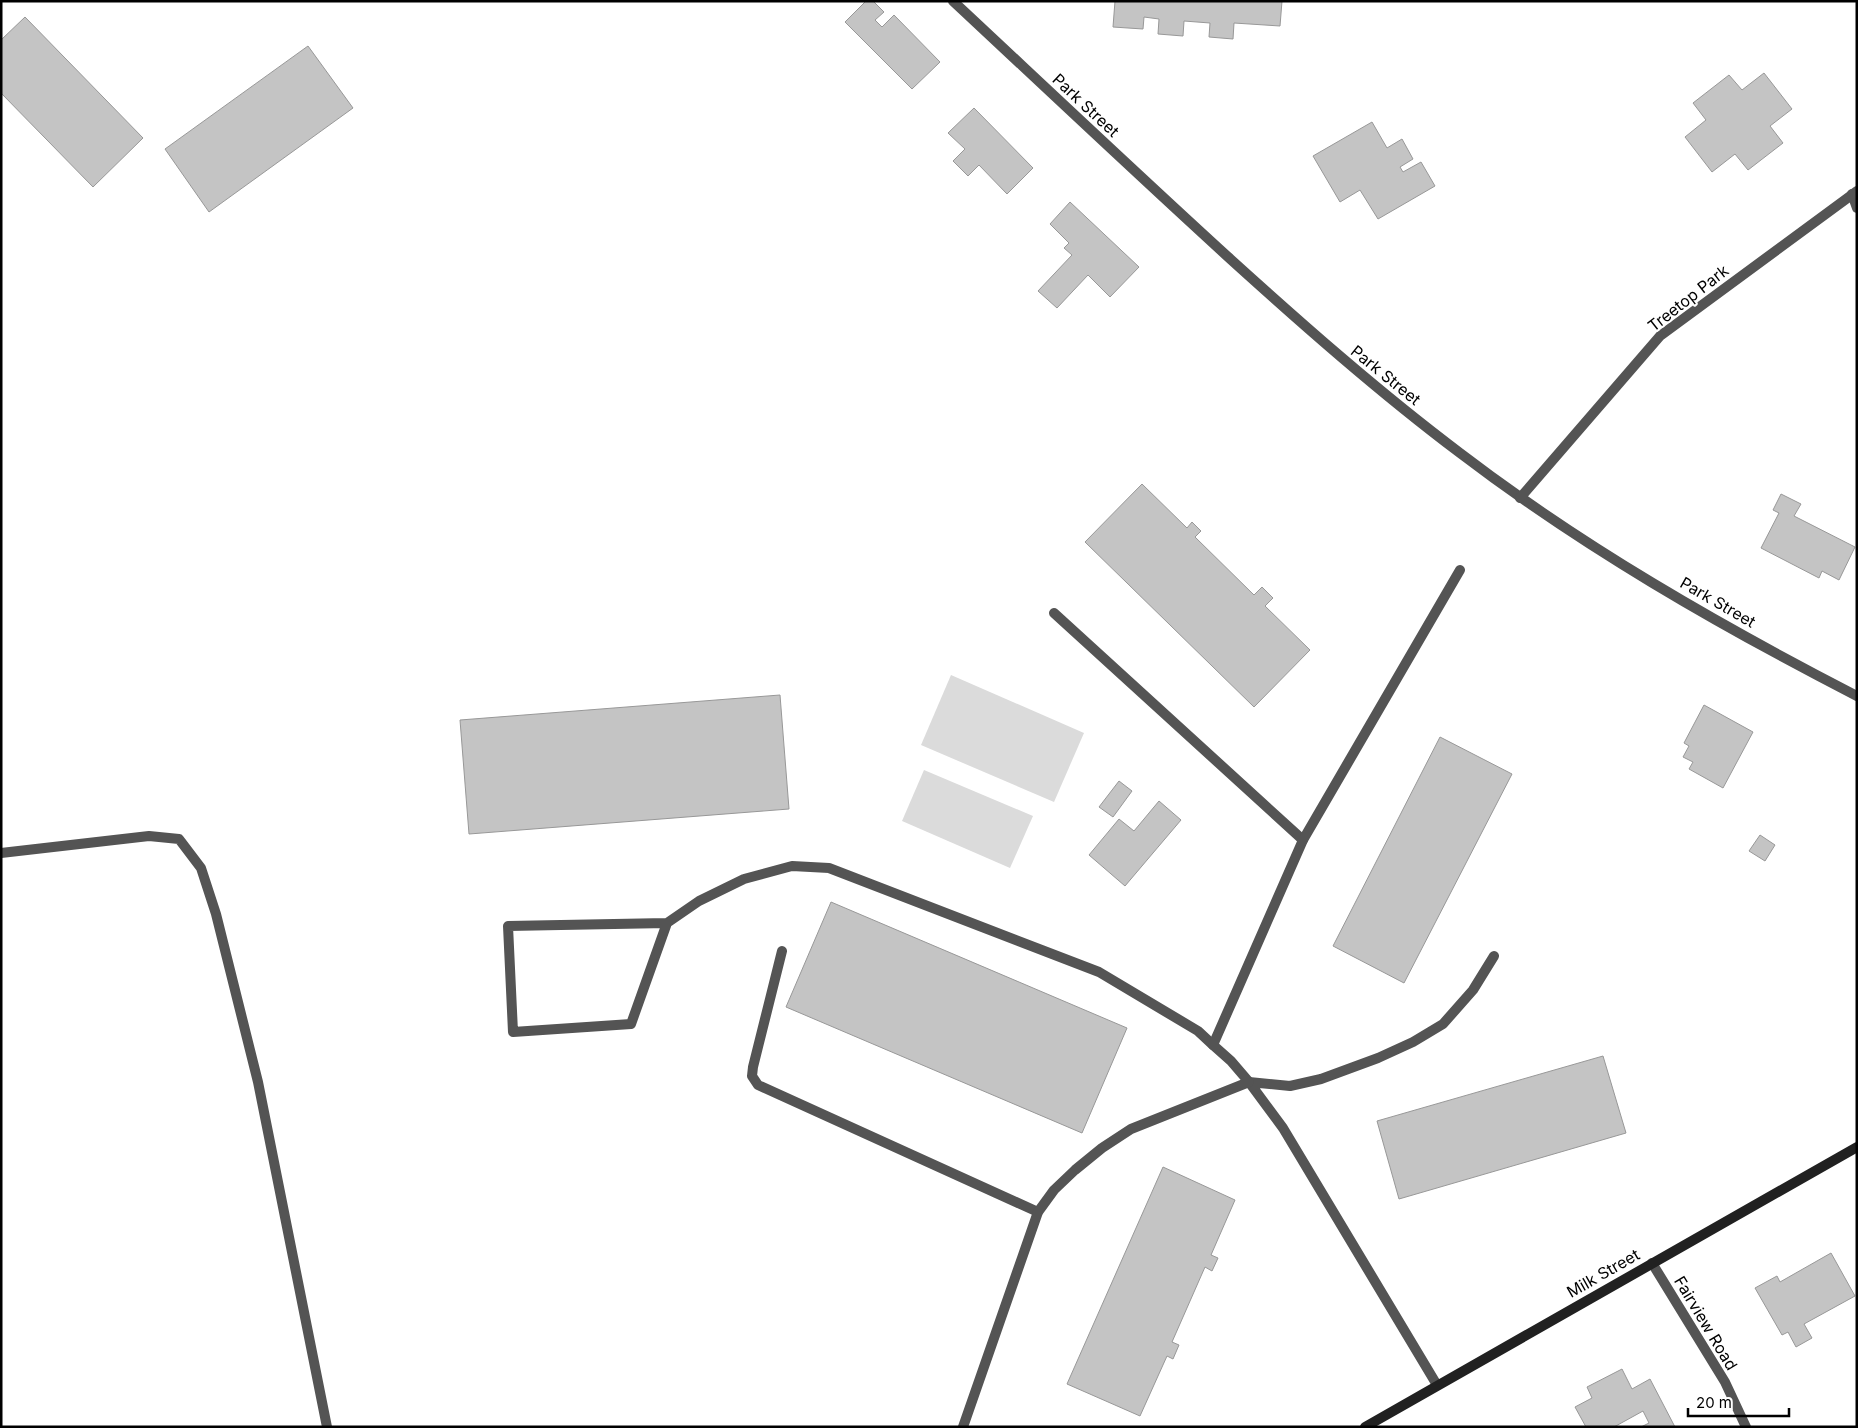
<svg xmlns="http://www.w3.org/2000/svg" width="1858" height="1428" viewBox="0 0 1858 1428" font-family="Inter,sans-serif">
	<style>
		.green { fill: #dbdbdb }
		.building { fill: #c4c4c4; stroke: #989898 }
		.lines { fill: none; stroke-linecap: round; stroke-linejoin: round }
		.service { stroke: #545454; stroke-width: 10 }
		.minor { stroke: #545454; stroke-width: 10 }
		.secondary { stroke: #212121; stroke-width: 10 }
		.labels { text-anchor: middle; stroke-width: 4; stroke-linejoin: round; paint-order: stroke }
		.street-label { font-size: 16px; fill: #000; stroke: #fff }
	</style>
	<rect width="100%" height="100%" fill="#fff"/>
	<g class="green">
		<polygon points="951,675 1084,733 1054,802 921,745"/>
		<polygon points="924,770 1033,816 1010,868 902,821"/>
	</g>
	<g class="building">
		<polygon points="866,1 873,1 884,12 875,20 882,27 894,15 940,62 912,89 845,22"/>
		<polygon points="1115,1 1282,1 1280,26 1234,23 1233,39 1209,37 1210,23 1184,21 1183,36 1158,34 1159,19 1144,17 1143,29 1113,27"/>
		<polygon points="25,17 143,138 93,187 1,93 1,40"/>
		<polygon points="308,46 353,108 209,212 165,149"/>
		<polygon points="1764,73 1792,109 1770,126 1783,143 1748,170 1735,154 1712,172 1685,137 1706,120 1693,103 1729,75 1742,90"/>
		<polygon points="974,108 1033,168 1007,194 979,165 968,176 953,161 965,149 948,133"/>
		<polygon points="1372,122 1387,148 1402,139 1413,159 1400,167 1403,172 1421,162 1435,186 1378,219 1360,190 1340,202 1313,156"/>
		<polygon points="1070,202 1139,267 1110,297 1088,275 1057,308 1038,291 1072,255 1064,248 1069,243 1050,224"/>
		<polygon points="1142,484 1187,528 1192,522 1201,531 1195,537 1254,595 1262,587 1273,598 1265,606 1310,650 1254,707 1085,542"/>
		<polygon points="1781,494 1801,504 1794,516 1855,547 1839,580 1822,571 1819,578 1761,548 1779,513 1773,510"/>
		<polygon points="780,695 789,809 469,834 460,720"/>
		<polygon points="1704,705 1753,732 1723,788 1689,769 1693,762 1683,757 1689,746 1684,743"/>
		<polygon points="1440,737 1512,774 1404,983 1333,946"/>
		<polygon points="1119,781 1132,791 1113,817 1099,807"/>
		<polygon points="1159,801 1181,820 1125,886 1089,855 1119,819 1134,831"/>
		<polygon points="1760,835 1775,845 1765,861 1749,851"/>
		<polygon points="831,902 1127,1028 1082,1133 786,1007"/>
		<polygon points="1603,1056 1626,1133 1399,1199 1377,1121"/>
		<polygon points="1163,1167 1235,1200 1211,1255 1218,1258 1212,1271 1205,1267 1172,1342 1179,1345 1173,1359 1167,1356 1140,1416 1067,1384"/>
		<polygon points="1831,1253 1855,1296 1804,1324 1812,1338 1796,1347 1788,1332 1782,1335 1755,1288 1777,1276 1780,1282"/>
		<polygon points="1622,1369 1632,1389 1650,1379 1675,1427 1641,1427 1649,1423 1643,1411 1614,1427 1586,1427 1575,1407 1592,1398 1587,1387"/>
	</g>
	<g class="lines">
		<g class="service">
			<polyline points="1852,194 1857,208"/>
			<polyline points="1054,613 1303,840"/>
			<polyline points="1,853 149,836 179,839 201,868 216,914 258,1082 327,1427"/>
			<polyline points="667,923 631,1024 513,1032 508,926 667,923 699,901 744,879 792,866 829,868 1099,972 1198,1031 1213,1045"/>
			<polyline points="782,951 753,1067 752,1076 758,1085 1038,1212"/>
			<polyline points="1437,1385 1283,1128 1249,1082 1290,1086 1321,1079 1378,1058 1413,1042 1443,1024 1473,990 1494,956"/>
			<polyline points="963,1427 1038,1212 1054,1190 1075,1170 1102,1148 1131,1129 1249,1082 1231,1061 1213,1045 1303,840 1460,570"/>
		</g>
		<g class="minor">
			<path d="M953,1C1044,86 1135,172 1227,256C1302,324 1379,392 1460,453C1583,547 1719,625 1857,696"/>
			<polyline points="1520,498 1660,336 1857,191"/>
			<polyline points="1652,1263 1725,1382 1746,1427"/>
		</g>
		<polyline class="secondary" points="1365,1427 1857,1147"/>
	</g>
	<g class="labels">
		<g class="street-label">
			<text transform="translate(1086 105) rotate(43)" y="6">Park Street</text>
			<text transform="translate(1688 298) rotate(-38)" y="6">Treetop Park</text>
			<text transform="translate(1386 375) rotate(39)" y="6">Park Street</text>
			<text transform="translate(1718 602) rotate(30)" y="6">Park Street</text>
			<text transform="translate(1603 1273) rotate(-30)" y="6">Milk Street</text>
			<text transform="translate(1706 1323) rotate(59)" y="6">Fairview Road</text>
		</g>
	</g>
	<rect width="1858" height="1428" fill="none" stroke="#000000" stroke-width="5"/>
	<path d="M1688 1408v8h101v-8" fill="none" stroke="#000000" stroke-width="2.5"/>
	<text x="1696" y="1408" font-size="15" fill="#000000" stroke="#ffffff" stroke-width="4" paint-order="stroke">20 m</text>
</svg>
